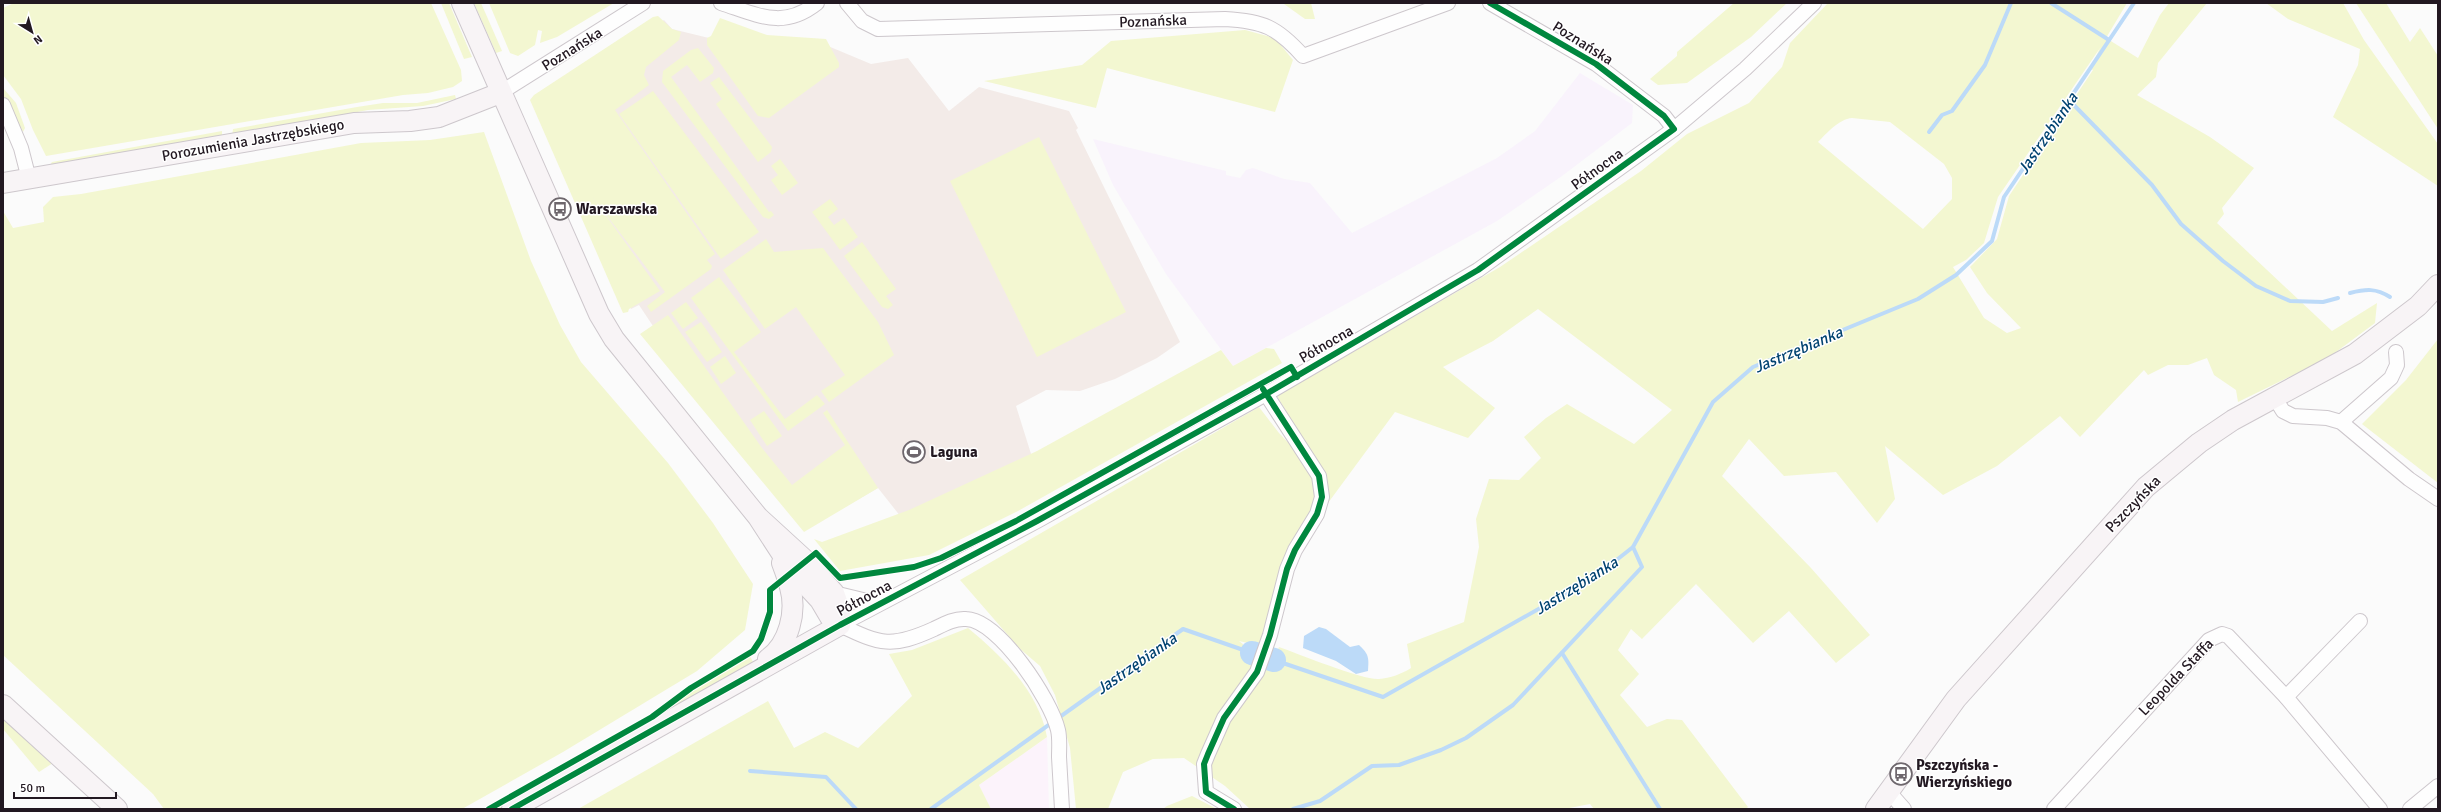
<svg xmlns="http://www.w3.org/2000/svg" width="2441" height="812" viewBox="0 0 2441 812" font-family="Signika,sans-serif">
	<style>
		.built { fill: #fcf3fb }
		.industrial { fill: #f9f3fc }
		.education { fill: #f3ebe8 }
		.green { fill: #f3f7d1; fill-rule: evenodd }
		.water { fill: #bcdaf8 }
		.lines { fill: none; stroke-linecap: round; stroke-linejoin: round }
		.stream { stroke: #bcdaf8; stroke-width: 4 }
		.river { stroke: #bcdaf8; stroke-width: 24 }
		.street-casing { stroke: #cdc7cc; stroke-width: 16 }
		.secondary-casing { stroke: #cdc7cc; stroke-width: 22 }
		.street { stroke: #fefefe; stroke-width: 14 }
		.secondary { stroke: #f8f4f6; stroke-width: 20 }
		.cycleway-casing { stroke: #fff; stroke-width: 8 }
		.cycleway { stroke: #00873e; stroke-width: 6 }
		.labels { text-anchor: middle; stroke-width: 3; stroke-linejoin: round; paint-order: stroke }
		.street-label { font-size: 15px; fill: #221821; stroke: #fff }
		.poi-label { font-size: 15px; font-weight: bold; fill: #221821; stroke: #fff; text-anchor: start }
		.water-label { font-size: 16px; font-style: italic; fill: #004270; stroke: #fff }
	</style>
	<rect width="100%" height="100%" fill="#fbfbfb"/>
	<polygon class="built" points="1047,737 1049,809 991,809 979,785"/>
	<polygon class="industrial" points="1580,73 1633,105 1632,123 1562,176 1497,221 1233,366 1166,274 1113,185 1093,139 1226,171 1226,175 1240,178 1246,170 1253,168 1284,179 1310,183 1352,233 1497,158 1535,131"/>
	<polygon class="education" points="664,20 672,29 713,39 767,38 816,41 871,64 908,58 949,111 979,87 1069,111 1078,128 1076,130 1180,342 1157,358 1115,379 1080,391 1046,390 1016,406 1032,457 901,517 878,488 812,526 653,326 639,305 631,309 594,233 541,108"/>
	<g class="green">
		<polygon points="14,3 431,3 461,70 462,81 453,87 428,93 403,95 46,156 33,130 21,99 3,75 3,8"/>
		<polygon points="441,3 449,3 472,57 464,59"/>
		<polygon points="474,3 481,3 502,51 496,53"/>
		<polygon points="489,3 614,3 557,37 540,43 542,31 538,30 535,45 518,56 510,53"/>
		<polygon points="1311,3 1315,19 1305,19 1284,4"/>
		<polygon points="1734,3 1787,3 1751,37 1687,83 1658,85 1650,79 1677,56 1677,52"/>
		<path d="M1828,3H2127L2106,38L2138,58L2160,15L2169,3H2207L2158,63L2156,77L2137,95L2210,137L2254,168L2222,208L2224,214L2217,223L2332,331L2377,303L2375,323L2328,358L2238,402L2236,390L2214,375L2207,358L2188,365H2168L2148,375L2144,370L2080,437L2060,416L1997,466L1943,495L1885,446L1895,499L1877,523L1836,472L1784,476L1749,439L1722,476L1811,568L1870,635L1836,663L1789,611L1753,643L1696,584L1642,639L1631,629L1618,650L1639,674L1620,695L1647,727L1667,719L1682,720L1748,807L1746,809H1594L1590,804L1564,809H1250L1225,786L1184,758L1153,759L1123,772L1108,809H1076L1070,748L1055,695L1040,666L1019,648L960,580L1259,407L1279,433L1300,455L1317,479L1316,503L1260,646L1239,641L1270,666L1279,647C1299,654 1362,680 1379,679C1390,678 1402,674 1411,668L1407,644L1464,622L1479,547L1476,519L1489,479L1519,480L1541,458L1524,437L1546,418L1567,404L1634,444L1672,410L1538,309L1493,341L1443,367L1495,408L1468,438L1395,412L1328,503L1323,473L1277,396L1500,267L1641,171L1687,134L1749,103L1782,67L1790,43ZM2100,48L2090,69L2093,70L2009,196L1997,239L1970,267L1987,293L2021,328L2007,333L1984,318L1953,267L1966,260L1984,243L1998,197ZM1852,118L1890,122L1944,164L1952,178V199L1923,229L1818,142C1827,133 1839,119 1852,118Z"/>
		<polygon points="2266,3 2343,3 2364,40 2438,144 2438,186 2333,117 2358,65 2360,49 2288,19"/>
		<polygon points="2356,3 2386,3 2410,42 2420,28 2438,56 2438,129"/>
		<polygon points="658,16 672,29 681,32 679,40 646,67 644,75 649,85 615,110 715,254 707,260 712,266 711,269 651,312 647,306 665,292 592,196 660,291 629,309 628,312 623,313 530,100 534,95 653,17"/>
		<polygon points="720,18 767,35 826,39 839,63 839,67 769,118 758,116 707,45 707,38 711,36"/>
		<polygon points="1245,30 1275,38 1293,60 1275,112 1107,68 1096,108 984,81 1082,65 1111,41"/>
		<polygon points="698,48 714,68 713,73 700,82 687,65 671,77 769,212 771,211 774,215 769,219 763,217 662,82 663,71 691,50"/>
		<polygon points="719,77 772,147 771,152 758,162 716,104 722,99 710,83"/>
		<polygon points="3,88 16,103 25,128 23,132 3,95"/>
		<polygon points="653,91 759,232 721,259 619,114"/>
		<polygon points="455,95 456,99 423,106 368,110 232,136 233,129 357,107 383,103 417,103"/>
		<polygon points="222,131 222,137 50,165 52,162"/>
		<polygon points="484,132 531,261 560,325 581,362 668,463 713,523 753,584 745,630 697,671 563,752 462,809 164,809 153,794 3,655 3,211 13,228 44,222 43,207 53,197 81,194 361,143 430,140"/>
		<polygon points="1039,137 1126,312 1037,357 950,181"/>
		<polygon points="780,159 798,183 782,195 771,180 778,175 771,166"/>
		<polygon points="830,199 838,209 828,217 834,225 844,218 858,237 840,250 812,212"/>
		<polygon points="766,239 774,252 823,248 878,322 894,355 829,402 821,391 845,375 796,307 765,329 723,270"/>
		<polygon points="862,242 896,289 886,296 893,305 888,309 882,307 844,256"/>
		<polygon points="719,277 761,332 734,352 785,419 817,395 825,404 788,431 691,298"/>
		<polygon points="686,302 698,318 683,329 671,313"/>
		<polygon points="668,315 762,448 792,485 845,445 823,413 827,410 878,488 804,532 640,334"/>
		<polygon points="701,322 722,352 707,362 685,332"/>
		<polygon points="2438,339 2438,483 2362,424 2406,380"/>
		<polygon points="1266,348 1274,349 1282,363 1018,511 929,555 840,571 814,539 822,542 909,510 1037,451 1221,350 1233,366"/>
		<polygon points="725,356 736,373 721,384 710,367"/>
		<polygon points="764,411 782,436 767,446 750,420"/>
		<path d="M968,628C1002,656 1039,692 1047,737L979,785L991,809H578L768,701L794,748L825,732L858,748L912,696L889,654L912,650Z"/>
		<polygon points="750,656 754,664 499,809 494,809 656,717 689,693"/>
		<polygon points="3,714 56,761 39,772 3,729"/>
		<polygon points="1192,796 1217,809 1163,809 1167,806"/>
	</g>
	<path class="water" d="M1319,627L1326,629L1350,647L1359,645C1369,654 1369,658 1368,671L1356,674L1336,661L1303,648L1304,636Z"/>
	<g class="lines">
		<g class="stream">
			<polyline points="2051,3 2109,40"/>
			<polyline points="2069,100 2152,185 2181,224 2223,261 2256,286 2290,301 2323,302 2338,298"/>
			<polyline points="1929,132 1942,115 1952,111 1985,65 2011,3"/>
			<path d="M2350,293C2366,289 2376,288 2390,297"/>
			<polyline points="1562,653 1660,809"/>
			<polyline points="1274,660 1383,697 1595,577 1633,547 1713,402 1753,367 1918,299 1956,275 1992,241 2004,197 2134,3"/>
			<polyline points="750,771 826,777 856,809"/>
			<polyline points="931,809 1183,629 1252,653"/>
			<polyline points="1293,809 1320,801 1372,766 1399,765 1441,750 1466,738 1513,705 1642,567 1633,547"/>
		</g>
		<polyline class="river" points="1252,653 1274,660"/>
		<g class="street-casing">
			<g id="street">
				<path d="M721,3C758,15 783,30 817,3"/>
				<path d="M847,3L862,21L878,29L1225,19C1263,21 1277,27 1303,56L1448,3"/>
				<polyline points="1490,3 1596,64 1664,116 1674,129"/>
				<polyline points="500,93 643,3"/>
				<polyline points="3,105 21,148 29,179"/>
				<polyline points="2275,398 2283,411 2293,416 2327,418 2341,422 2409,479 2438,499"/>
				<polyline points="2341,422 2391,378 2397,365 2396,352"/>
				<polyline points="834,593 867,601 883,599"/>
				<polyline points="840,625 1037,521 1266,394 1478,270 1674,129 1745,69 1814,3"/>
				<path d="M840,625C881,645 892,648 934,629C944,624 955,618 966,619C999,620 1051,700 1058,730C1060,738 1059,749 1059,757C1060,775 1061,792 1062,809"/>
				<polyline points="2286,697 2360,621"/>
				<polyline points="1889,792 1904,809"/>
				<polyline points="1234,809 1206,792 1204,764 1208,754 1224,718 1257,672 1270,635 1287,569 1295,550 1317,514 1322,497 1319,476 1266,394"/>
				<polyline points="2054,809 2209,640 2222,634 2228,636 2286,697 2380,809"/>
				<polyline points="2410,809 2438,786"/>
			</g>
		</g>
		<g class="secondary-casing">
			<g id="secondary">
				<polyline points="462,3 599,314 614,339 758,517 793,571 820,600 830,617 840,625 840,610 834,593 805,560 758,517"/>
				<polyline points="3,183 354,123 410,121 439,117 500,93"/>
				<path d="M768,659C789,644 797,612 790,587C788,579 785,571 782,563"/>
				<polyline points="3,705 117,809"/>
				<polyline points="512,809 840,625"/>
				<polyline points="1876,809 1956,699 2146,487 2199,443 2233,420 2355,354 2418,306 2438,285"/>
			</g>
		</g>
		<use href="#street" class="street"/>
		<use href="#secondary" class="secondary"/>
		<g class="cycleway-casing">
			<g id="cycleway">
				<polyline points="489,809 652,717 691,688 753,651 761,639 770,612 770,590 816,553 840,578 914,567 941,558 1016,521 1291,367 1297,377"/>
				<polyline points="512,809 840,625 1037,521 1266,394 1478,270 1674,129 1664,116 1596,64 1490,3"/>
				<polyline points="1234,809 1206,792 1204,764 1208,754 1224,718 1257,672 1270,635 1287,569 1295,550 1317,514 1322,497 1319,476 1263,389"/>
			</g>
		</g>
		<use href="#cycleway" class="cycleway"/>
	</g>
	<defs>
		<g id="bus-ring" transform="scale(1.15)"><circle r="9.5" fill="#fff" stroke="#6e676d" stroke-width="1.5"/><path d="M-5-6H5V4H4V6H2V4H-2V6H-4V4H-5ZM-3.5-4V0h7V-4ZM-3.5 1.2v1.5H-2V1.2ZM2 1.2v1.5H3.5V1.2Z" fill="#6e676d"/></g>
		<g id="stadium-ring" transform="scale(1.15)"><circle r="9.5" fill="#fff" stroke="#6e676d" stroke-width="1.5"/><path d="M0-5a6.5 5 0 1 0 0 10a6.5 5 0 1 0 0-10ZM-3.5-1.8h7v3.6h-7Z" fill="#6e676d"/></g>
	</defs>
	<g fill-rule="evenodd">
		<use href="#bus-ring" x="560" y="209"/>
		<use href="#stadium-ring" x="914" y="452"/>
		<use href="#bus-ring" x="1901" y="774"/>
	</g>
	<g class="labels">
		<g class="street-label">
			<text transform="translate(1153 21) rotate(-2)" y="5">Poznańska</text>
			<text transform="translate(1583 43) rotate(32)" y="5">Poznańska</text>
			<text transform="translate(572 49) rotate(-32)" y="5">Poznańska</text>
			<text transform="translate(253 140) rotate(-10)" y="5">Porozumienia Jastrzębskiego</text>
			<text transform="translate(1597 169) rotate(-36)" y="5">Północna</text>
			<text transform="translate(1326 344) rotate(-30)" y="5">Północna</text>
			<text transform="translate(2133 504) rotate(-46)" y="5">Pszczyńska</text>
			<text transform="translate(864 598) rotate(-28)" y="5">Północna</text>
			<text transform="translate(2176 677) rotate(-46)" y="5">Leopolda Staffa</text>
		</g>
		<g class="poi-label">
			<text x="576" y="214">Warszawska</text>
			<text x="930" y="457">Laguna</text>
			<text x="1916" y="770">Pszczyńska -<tspan x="1916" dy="17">Wierzyńskiego</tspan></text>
		</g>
		<g class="water-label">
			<text transform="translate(2047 133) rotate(-56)" y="6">Jastrzębianka</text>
			<text transform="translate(1798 349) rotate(-23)" y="6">Jastrzębianka</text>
			<text transform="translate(1576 585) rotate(-32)" y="6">Jastrzębianka</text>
			<text transform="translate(1136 663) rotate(-35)" y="6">Jastrzębianka</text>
		</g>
	</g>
	<rect width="2441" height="812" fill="none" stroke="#221821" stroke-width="8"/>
	<g transform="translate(32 32) rotate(143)" stroke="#ffffff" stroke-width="3" paint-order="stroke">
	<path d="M0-3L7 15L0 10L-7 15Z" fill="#221821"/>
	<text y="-6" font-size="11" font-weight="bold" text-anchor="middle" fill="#221821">N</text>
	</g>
	<path d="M14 792v6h102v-6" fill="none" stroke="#221821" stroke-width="2"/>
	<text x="20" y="792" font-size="12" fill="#221821" stroke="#ffffff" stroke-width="3" paint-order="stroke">50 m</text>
</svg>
